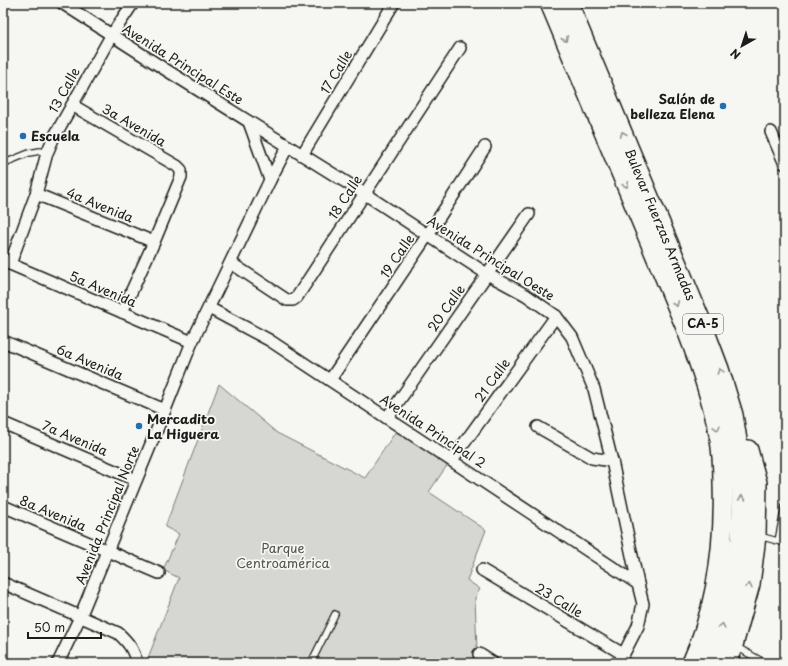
<svg xmlns="http://www.w3.org/2000/svg" width="788" height="666" viewBox="0 0 788 666" font-family="'Playpen Sans',sans-serif">
	<style>
		.green { fill: #d6d6d2; stroke: #797977 }
		.lines { fill: none; stroke-linecap: round; stroke-linejoin: round }
		.service-casing { stroke: #1c1c1c; stroke-width: 8 }
		.minor-casing { stroke: #1c1c1c; stroke-width: 14 }
		.trunk-casing { stroke: #1c1c1c; stroke-width: 22 }
		.service { stroke: #f6f6f2; stroke-width: 5.5 }
		.minor { stroke: #f6f6f2; stroke-width: 11 }
		.trunk { stroke: #f6f6f2; stroke-width: 19 }
		.oneway { stroke: #949492 }
		.poi-dot { fill: #1f6fb2; stroke: #f6f6f2; stroke-width: 1.5 }
		.labels { text-anchor: middle; stroke-width: 3.5; stroke-linejoin: round; paint-order: stroke }
		.shield { fill: #f6f6f2; stroke: #5d5d5c; stroke-width: 1 }
		.shield-label { font-size: 12px; font-weight: bold; fill: #1c1c1c }
		.street-label { font-size: 13px; fill: #1c1c1c; stroke: #f6f6f2 }
		.poi-label { font-size: 13px; font-weight: bold; fill: #1c1c1c; stroke: #f6f6f2; text-anchor: start }
		.park-label { font-size: 13px; fill: #545453; stroke: #f6f6f2 }
	</style>
	<rect width="100%" height="100%" fill="#f6f6f2"/>
	<filter id="ink" filterUnits="userSpaceOnUse"><feTurbulence type="fractalNoise" baseFrequency=".025" numOctaves="2"/><feDisplacementMap in="SourceGraphic" scale="8" xChannelSelector="R" yChannelSelector="G"/><feConvolveMatrix kernelMatrix="1 2 1 2 8 2 1 2 1" color-interpolation-filters="sRGB"/></filter>
	<g filter="url(#ink)">
		<polygon class="green" points="219,384 277,433 365,478 396,431 448,464 429,492 486,530 467,580 480,589 475,598 477,650 469,663 146,663 179,578 163,570 179,534 165,527"/>
		<g class="lines">
			<g class="service-casing">
				<g id="service">
					<polyline points="3,166 7,162 29,153 40,151 47,153"/>
					<polyline points="759,536 785,543"/>
					<polyline points="778,541 785,506"/>
					<polyline points="735,646 765,663"/>
					<polyline points="311,663 335,614"/>
				</g>
			</g>
			<g class="minor-casing">
				<g id="minor">
					<polyline points="62,3 163,68 365,194 487,274 526,295 556,316 572,337 594,389 612,461 638,584 643,604 638,626 619,663"/>
					<polyline points="72,105 177,166 181,170 181,177 154,242 122,312"/>
					<polyline points="771,132 785,164"/>
					<polyline points="302,155 394,3"/>
					<polyline points="270,180 288,146"/>
					<polyline points="36,194 154,242"/>
					<polyline points="3,261 192,342"/>
					<polyline points="231,263 287,300 293,300 297,297 460,48"/>
					<polyline points="10,264 36,194 47,153 53,139 111,36 133,3"/>
					<polyline points="209,308 269,340 638,584"/>
					<polyline points="3,341 165,410"/>
					<polyline points="330,380 427,236 485,147"/>
					<polyline points="387,418 529,214"/>
					<polyline points="3,423 136,480"/>
					<polyline points="538,427 592,458 612,461"/>
					<polyline points="452,460 556,316"/>
					<polyline points="3,506 159,573"/>
					<polyline points="482,570 623,654"/>
					<path d="M3,583L118,633C129,643 133,649 137,663"/>
					<polyline points="479,654 493,663"/>
					<polyline points="58,663 80,617 165,410 192,342 270,180 249,122"/>
				</g>
			</g>
			<g class="trunk-casing">
				<g id="trunk">
					<path d="M550,3L687,330C700,364 712,398 719,434C722,450 723,467 723,483C725,544 717,607 692,663"/>
					<path id="s1" d="M568,3L702,324L719,369L733,415L741,466L742,506L741,538L736,573L729,604L719,638L709,663"/>
					<polyline points="726,663 733,645 750,584 756,536 757,483 748,450"/>
				</g>
			</g>
			<use href="#service" class="service"/>
			<use href="#minor" class="minor"/>
			<use href="#trunk" class="trunk"/>
		</g>
		<defs><path id="oneway-chevron" d="M-2-3.5L2.5 0L-2 3.5" fill="none" stroke-width="1.6" stroke-linecap="round" stroke-linejoin="round"/></defs>
		<g class="oneway">
			<use href="#oneway-chevron" transform="translate(565 39) rotate(67)"/>
			<use href="#oneway-chevron" transform="translate(623 134) rotate(-113)"/>
			<use href="#oneway-chevron" transform="translate(626 185) rotate(67)"/>
			<use href="#oneway-chevron" transform="translate(676 304) rotate(67)"/>
			<use href="#oneway-chevron" transform="translate(720 371) rotate(-108)"/>
			<use href="#oneway-chevron" transform="translate(717 428) rotate(77)"/>
			<use href="#oneway-chevron" transform="translate(742 498) rotate(-92)"/>
			<use href="#oneway-chevron" transform="translate(749 586) rotate(-77)"/>
			<use href="#oneway-chevron" transform="translate(722 626) rotate(-73)"/>
		</g>
	</g>
	<g class="poi-dot">
		<circle cx="723" cy="106" r="4"/>
		<circle cx="23" cy="136" r="4"/>
		<circle cx="139" cy="426" r="4"/>
	</g>
	<g class="labels">
		<rect class="shield" x="683" y="314" width="40" height="20" rx="3"/>
		<g class="shield-label">
			<text x="703" y="328">CA-5</text>
		</g>
		<g class="street-label">
			<text transform="translate(183 64) rotate(32)" y="5">Avenida Principal Este</text>
			<text transform="translate(336 72) rotate(-59)" y="5">17 Calle</text>
			<text transform="translate(64 90) rotate(-61)" y="5">13 Calle</text>
			<text transform="translate(134 125) rotate(30)" y="5">3a Avenida</text>
			<text transform="translate(345 197) rotate(-57)" y="5">18 Calle</text>
			<text transform="translate(100 205) rotate(22)" y="5">4a Avenida</text>
			<text dy="5" stroke="none"><textPath href="#s1" startOffset="240">Bulevar Fuerzas Armadas</textPath></text>
			<text transform="translate(397 256) rotate(-56)" y="5">19 Calle</text>
			<text transform="translate(491 258) rotate(32)" y="5">Avenida Principal Oeste</text>
			<text transform="translate(103 289) rotate(23)" y="5">5a Avenida</text>
			<text transform="translate(446 308) rotate(-55)" y="5">20 Calle</text>
			<text transform="translate(90 362) rotate(23)" y="5">6a Avenida</text>
			<text transform="translate(492 380) rotate(-54)" y="5">21 Calle</text>
			<text transform="translate(433 431) rotate(33)" y="5">Avenida Principal 2</text>
			<text transform="translate(75 438) rotate(23)" y="5">7a Avenida</text>
			<text transform="translate(53 513) rotate(23)" y="5">8a Avenida</text>
			<text transform="translate(107 515) rotate(-68)" y="5">Avenida Principal Norte</text>
			<text transform="translate(559 600) rotate(31)" y="5">23 Calle</text>
		</g>
		<g class="poi-label">
			<text x="715" y="104" text-anchor="end">Salón de<tspan x="715" dy="15">belleza Elena</tspan></text>
			<text x="31" y="141">Escuela</text>
			<text x="147" y="424">Mercadito<tspan x="147" dy="15">La Higuera</tspan></text>
		</g>
		<g class="park-label">
			<text x="283" y="553">Parque<tspan x="283" dy="15">Centroamérica</tspan></text>
		</g>
	</g>
	<rect width="788" height="666" fill="none" stroke="#f6f6f2" stroke-width="16"/>
	<rect x="8" y="8" width="772" height="650" fill="none" stroke="#1c1c1c" stroke-width="1.5" filter="url(#ink)"/>
	<g transform="translate(742 46) rotate(219)" stroke="#f6f6f2" stroke-width="3" paint-order="stroke">
	<path d="M0-3L7 15L0 10L-7 15Z" fill="#1c1c1c"/>
	<text y="-6" font-size="11" font-weight="bold" text-anchor="middle" fill="#1c1c1c">N</text>
	</g>
	<path d="M28 632v6h73v-6" fill="none" stroke="#1c1c1c" stroke-width="2"/>
	<text x="34" y="632" font-size="12" fill="#1c1c1c" stroke="#f6f6f2" stroke-width="3" paint-order="stroke">50 m</text>
</svg>
